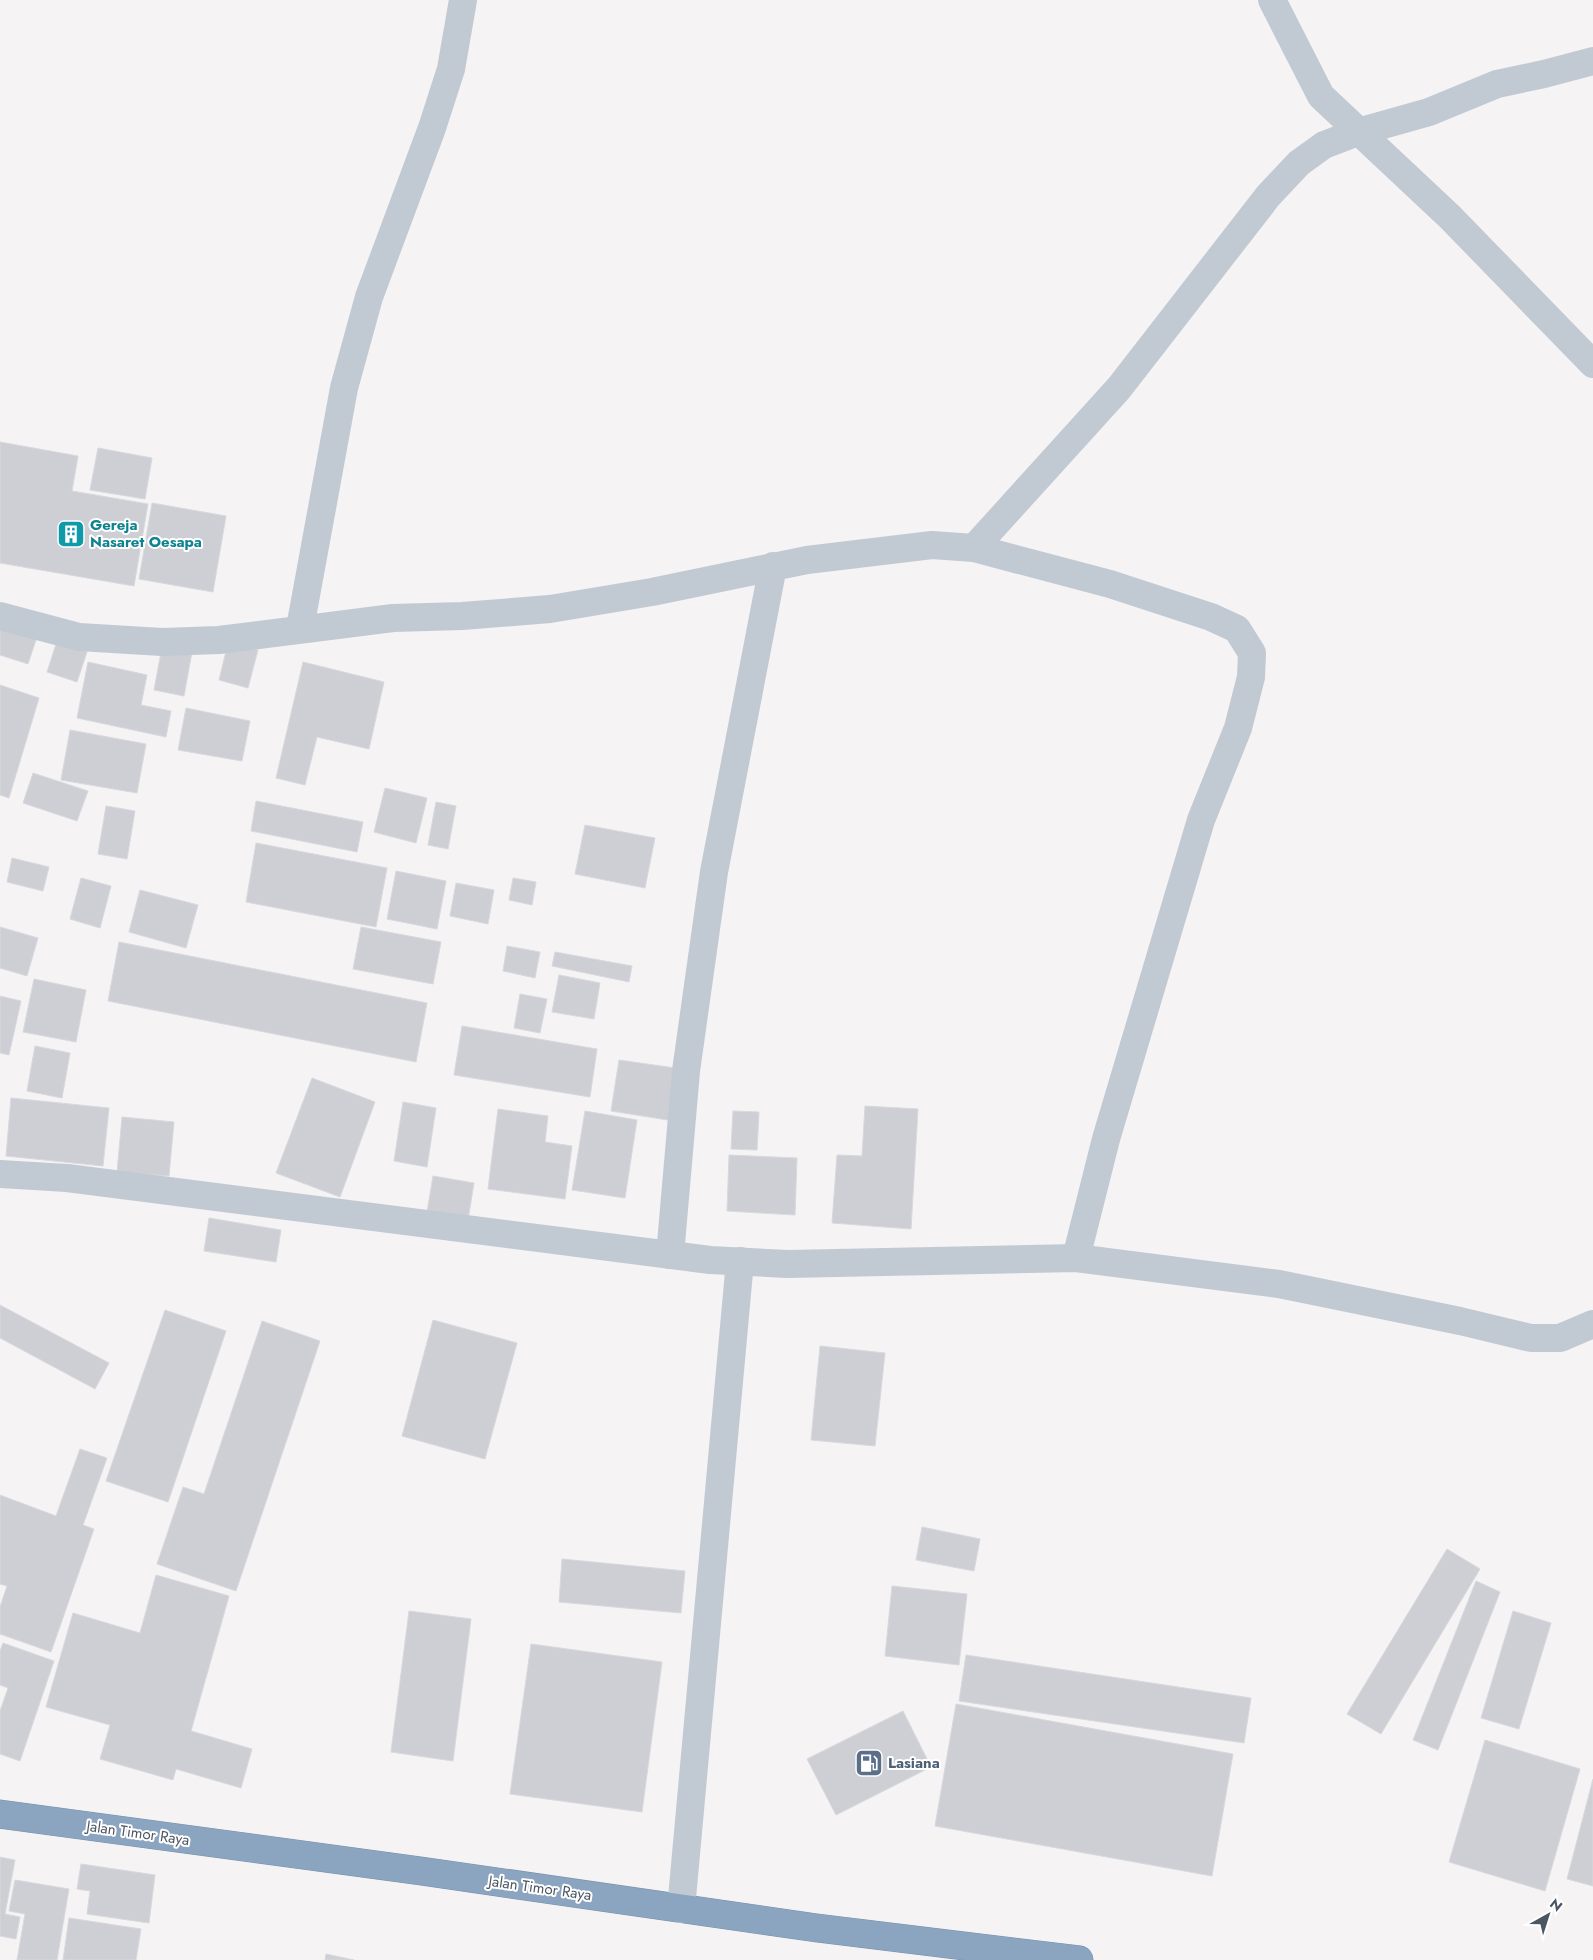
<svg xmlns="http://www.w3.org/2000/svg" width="1593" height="1960" viewBox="0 0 1593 1960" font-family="Jost,sans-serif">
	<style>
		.building { fill: #cdcfd5; stroke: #d7d9de }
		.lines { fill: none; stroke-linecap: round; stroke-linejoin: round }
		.highway-casing { stroke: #7690ad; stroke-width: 29 }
		.minor { stroke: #c1cad2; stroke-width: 28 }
		.highway { stroke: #8ba5c1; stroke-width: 28 }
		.labels { text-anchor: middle; stroke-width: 4; stroke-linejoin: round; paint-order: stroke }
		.culture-label { font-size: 15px; font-weight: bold; fill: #0d838f; stroke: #fff; text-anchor: start }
		.service-label { font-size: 15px; font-weight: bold; fill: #4e5e75; stroke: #fff; text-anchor: start }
		.street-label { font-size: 15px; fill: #4a5661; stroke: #fff }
	</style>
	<rect width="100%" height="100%" fill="#f5f3f3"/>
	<g class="building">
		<polygon points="0,442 78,456 72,491 148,504 134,586 0,563"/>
		<polygon points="98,448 152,458 145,499 90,490"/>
		<polygon points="152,503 226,516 213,592 139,579"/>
		<polygon points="0,622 38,634 28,664 0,655"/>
		<polygon points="57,641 87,652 77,682 47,672"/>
		<polygon points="228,643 258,650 248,688 219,680"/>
		<polygon points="162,647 192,652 184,696 154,690"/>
		<polygon points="88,662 147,675 141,705 171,711 166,737 77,718"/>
		<polygon points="303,662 384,682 369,749 317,737 305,785 276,778"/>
		<polygon points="0,685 39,698 9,798 0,795"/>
		<polygon points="186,708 250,721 242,761 178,750"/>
		<polygon points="70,730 146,744 137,793 61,780"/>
		<polygon points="33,773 88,791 77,821 23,803"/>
		<polygon points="385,788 427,798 416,843 374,832"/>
		<polygon points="256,801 363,822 357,852 251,831"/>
		<polygon points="436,802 456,806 448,849 428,845"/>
		<polygon points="106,806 135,811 127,859 98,854"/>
		<polygon points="585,825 655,838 645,888 575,874"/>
		<polygon points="256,843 387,868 376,927 246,902"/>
		<polygon points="12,858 49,867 43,891 7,882"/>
		<polygon points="396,871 446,881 437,929 387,919"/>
		<polygon points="81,878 111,886 100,928 70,919"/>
		<polygon points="513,878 536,882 532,905 509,900"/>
		<polygon points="456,883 494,890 488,924 450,916"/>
		<polygon points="140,890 198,905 186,948 129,932"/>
		<polygon points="0,927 38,938 27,976 0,968"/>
		<polygon points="361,927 441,942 433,984 353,969"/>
		<polygon points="119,942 427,1003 416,1062 108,1001"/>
		<polygon points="507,946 540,952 535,978 503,971"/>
		<polygon points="555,952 632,966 629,982 552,966"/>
		<polygon points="559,975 600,983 594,1019 552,1012"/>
		<polygon points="34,979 86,990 76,1042 23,1032"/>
		<polygon points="520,994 547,999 540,1033 514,1028"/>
		<polygon points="0,996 21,1001 9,1055 0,1053"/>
		<polygon points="462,1026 597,1049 590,1097 454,1075"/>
		<polygon points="35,1046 70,1053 62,1098 27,1091"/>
		<polygon points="619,1060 682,1069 674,1121 611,1111"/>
		<polygon points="312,1078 375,1102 340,1197 276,1173"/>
		<polygon points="11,1098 109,1108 103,1166 6,1156"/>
		<polygon points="403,1102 436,1108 427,1167 394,1161"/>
		<polygon points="865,1106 918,1109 911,1229 832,1223 837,1155 862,1156"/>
		<polygon points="498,1109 548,1116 545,1142 572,1146 565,1199 488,1189"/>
		<polygon points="585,1111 637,1120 625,1198 572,1190"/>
		<polygon points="733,1111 759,1112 757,1150 731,1149"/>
		<polygon points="122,1117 174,1122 169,1176 117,1172"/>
		<polygon points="729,1155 797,1158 795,1215 727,1211"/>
		<polygon points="433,1176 474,1183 468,1220 427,1212"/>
		<polygon points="209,1218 281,1230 276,1262 204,1251"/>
		<polygon points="0,1305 109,1363 95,1389 0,1338"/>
		<polygon points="165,1310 226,1331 168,1502 106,1481"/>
		<polygon points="433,1320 517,1343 485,1459 402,1436"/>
		<polygon points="262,1321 320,1341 236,1591 157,1564 183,1487 204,1494"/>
		<polygon points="820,1346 885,1353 875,1446 811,1440"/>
		<polygon points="80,1449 107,1458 83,1525 94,1529 51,1652 0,1634 0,1607 7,1586 0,1584 0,1495 56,1516"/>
		<polygon points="922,1527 980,1539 974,1571 916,1560"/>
		<polygon points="1447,1549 1480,1569 1381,1734 1347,1714"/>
		<polygon points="562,1559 685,1571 681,1613 559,1602"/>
		<polygon points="156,1575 229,1596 191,1731 252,1749 241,1788 176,1769 173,1780 100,1759 110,1725 46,1707 73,1613 140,1633"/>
		<polygon points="1476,1581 1500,1592 1438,1750 1413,1740"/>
		<polygon points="892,1586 967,1594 959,1665 885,1656"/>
		<polygon points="409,1611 471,1619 453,1761 391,1752"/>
		<polygon points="1513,1611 1551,1623 1519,1729 1481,1718"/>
		<polygon points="3,1643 54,1661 20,1761 0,1754 0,1711 8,1688 0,1685 0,1651"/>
		<polygon points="531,1644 662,1662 642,1812 510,1794"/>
		<polygon points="966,1655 1251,1698 1244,1743 959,1701"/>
		<polygon points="956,1704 1233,1754 1212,1876 935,1826"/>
		<polygon points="903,1711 931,1767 836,1815 807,1759"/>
		<polygon points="1485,1740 1580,1769 1545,1891 1449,1862"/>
		<polygon points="1593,1779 1593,1886 1567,1879"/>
		<polygon points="0,1857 15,1860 5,1914 20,1917 16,1939 0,1936"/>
		<polygon points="81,1864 155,1875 149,1923 87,1914 90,1891 77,1889"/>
		<polygon points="15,1880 69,1889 57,1960 17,1960 25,1914 9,1911"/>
		<polygon points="69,1918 141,1929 136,1960 63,1960"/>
		<polygon points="326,1954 354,1960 325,1960"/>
	</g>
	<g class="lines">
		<g class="highway-casing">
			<polyline id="highway" points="0,1814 421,1871 817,1928 1079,1960"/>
		</g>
		<g class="minor">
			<polyline points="1272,0 1321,96 1450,217 1593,364"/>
			<polyline points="974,548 1119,388 1268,196 1299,163 1324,145 1358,132 1429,112 1497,84 1544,74 1593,61"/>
			<polyline points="0,616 79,637 162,642 219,640 393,618 462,616 550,609 652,592 807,560 932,545 974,548 1110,584 1211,617 1237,629 1252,653 1251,677 1238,728 1201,820 1106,1139 1076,1258"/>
			<polyline points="300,628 344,388 369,297 432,128 451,69 463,0"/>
			<polyline points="0,1174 67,1178 710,1260 788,1264 1076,1258 1279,1284 1460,1321 1531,1338 1560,1338 1593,1324"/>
			<polyline points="670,1255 686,1071 714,872 773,566"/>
			<polyline points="681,1909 740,1261"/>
		</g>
		<use href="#highway" class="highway"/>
	</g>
	<defs>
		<g id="building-square" transform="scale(1.4375)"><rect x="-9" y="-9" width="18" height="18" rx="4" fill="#0f9aa8" stroke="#fff"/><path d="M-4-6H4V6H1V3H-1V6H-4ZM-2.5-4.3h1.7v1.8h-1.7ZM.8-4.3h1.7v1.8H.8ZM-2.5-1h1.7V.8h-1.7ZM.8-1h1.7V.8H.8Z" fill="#fff"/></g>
		<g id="fuel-square" transform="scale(1.4375)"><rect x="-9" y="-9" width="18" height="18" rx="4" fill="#5c6f8a" stroke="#fff"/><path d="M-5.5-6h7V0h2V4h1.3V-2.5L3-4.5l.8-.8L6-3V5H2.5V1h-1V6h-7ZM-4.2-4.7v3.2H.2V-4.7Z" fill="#fff"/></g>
	</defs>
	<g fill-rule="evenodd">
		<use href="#building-square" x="71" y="534"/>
		<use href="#fuel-square" x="869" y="1763"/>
	</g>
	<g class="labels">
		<g class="culture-label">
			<text x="90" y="530">Gereja<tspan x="90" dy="17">Nasaret Oesapa</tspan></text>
		</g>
		<g class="service-label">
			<text x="888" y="1768">Lasiana</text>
		</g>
		<g class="street-label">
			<text transform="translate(138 1833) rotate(8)" y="5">Jalan Timor Raya</text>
			<text transform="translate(540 1888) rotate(8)" y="5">Jalan Timor Raya</text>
		</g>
	</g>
	<g transform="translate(1548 1915) rotate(39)" stroke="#ffffff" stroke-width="4" paint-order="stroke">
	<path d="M0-4L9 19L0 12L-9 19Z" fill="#4a5661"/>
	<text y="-8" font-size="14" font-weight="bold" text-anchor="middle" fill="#4a5661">N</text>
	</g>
</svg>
